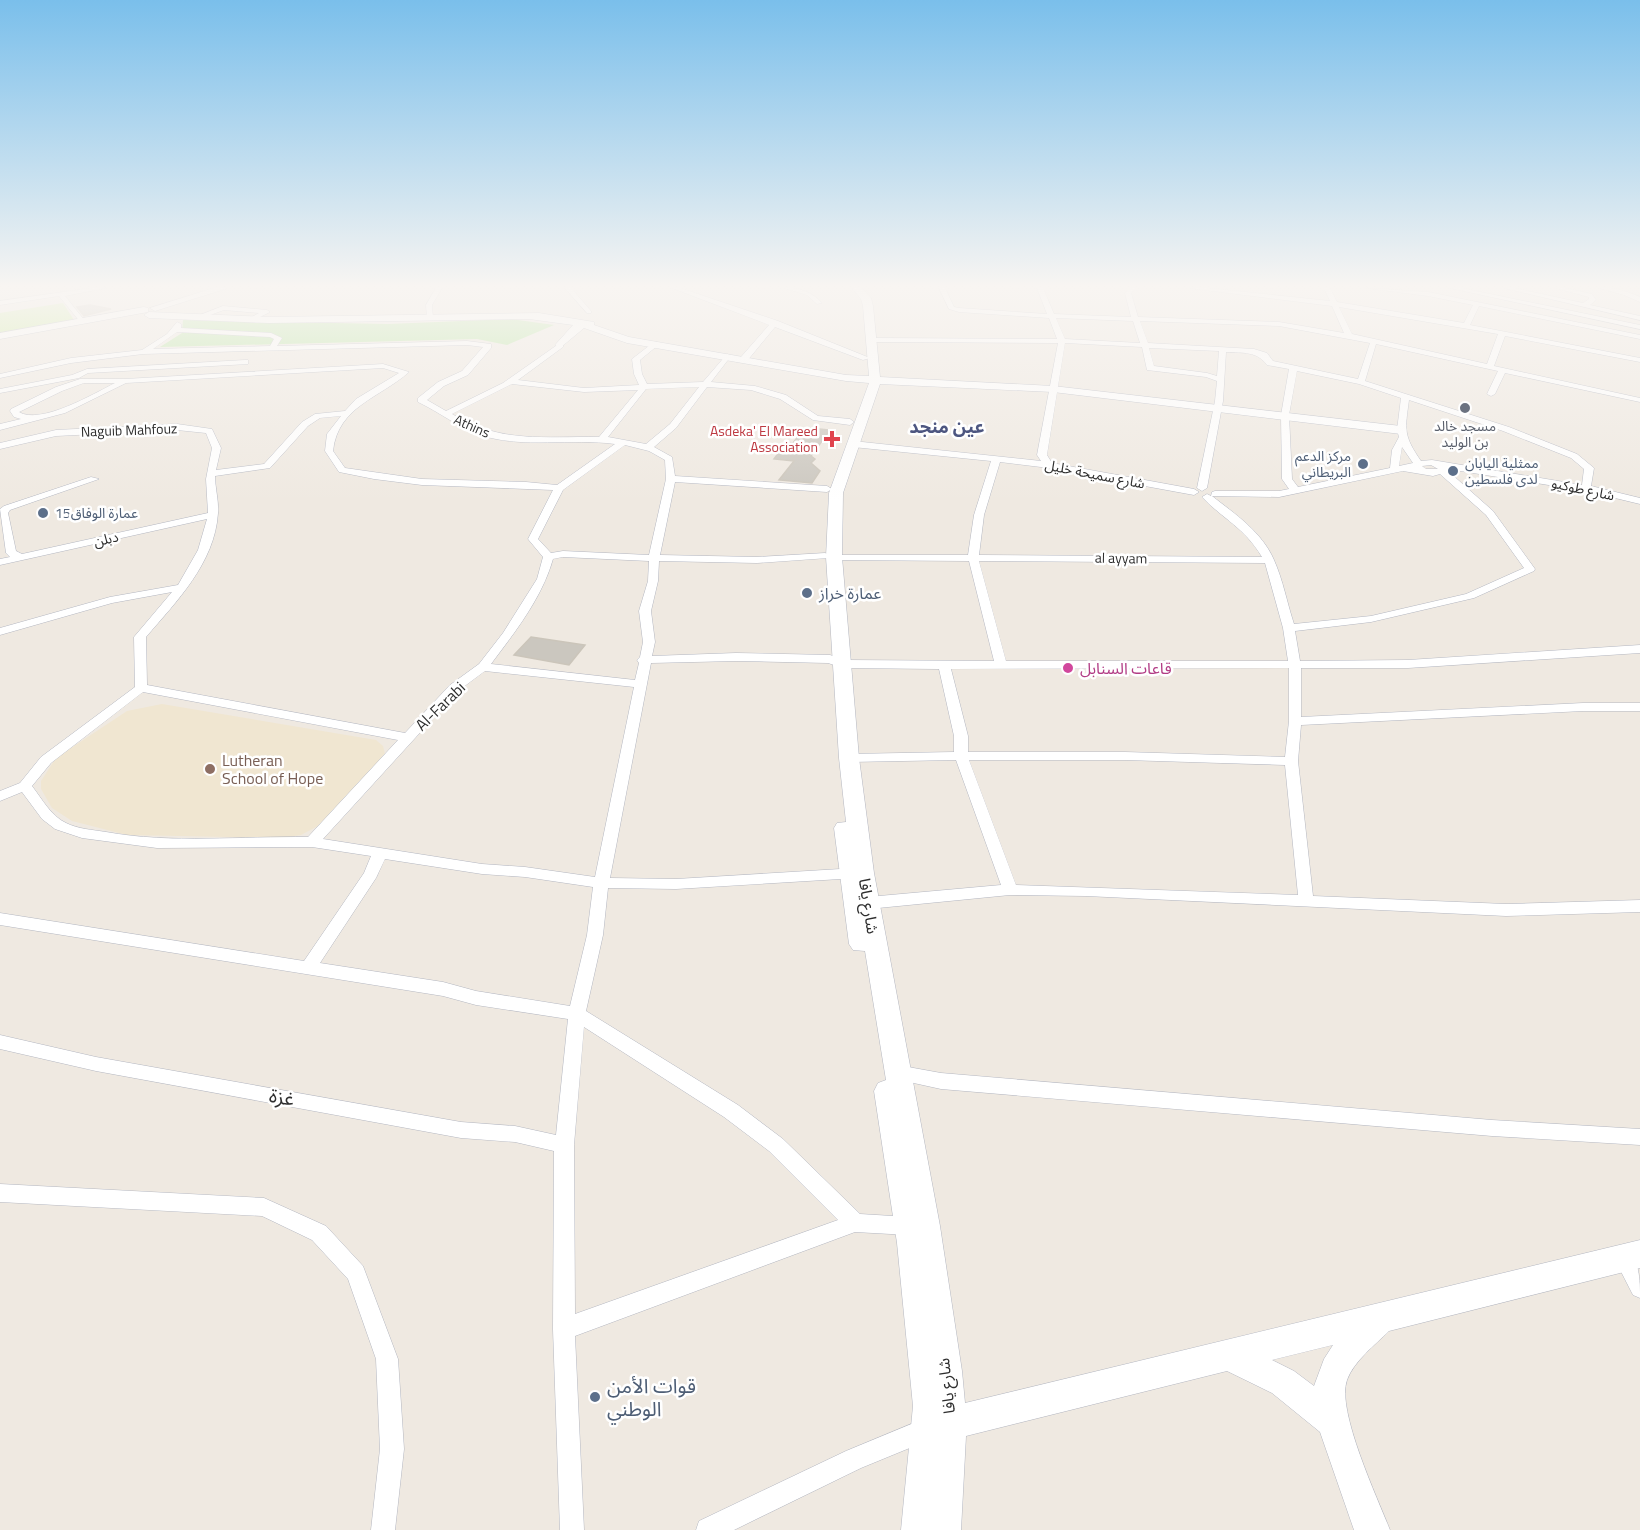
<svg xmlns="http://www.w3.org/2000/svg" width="1640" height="1530" viewBox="0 0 1640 1530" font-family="'Titillium Web','Noto Sans Arabic',sans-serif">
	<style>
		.education { fill: #f0e6d1 }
		.green { fill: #b6e59e }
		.pitch { fill: #c9ec9a }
		.building { fill: #cbc7bf; stroke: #cbc5ba; stroke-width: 1.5 }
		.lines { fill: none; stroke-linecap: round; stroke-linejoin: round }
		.street-casing { stroke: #b4b7c1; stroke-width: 1 }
		.secondary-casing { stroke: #b4b7c1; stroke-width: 1 }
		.street { fill: #fff; fill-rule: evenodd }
		.secondary { fill: #fff; fill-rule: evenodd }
		.worship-dot { fill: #6b7280; stroke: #fff; stroke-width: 2 }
		.health-dot { fill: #e0444e; stroke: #fff; stroke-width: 2 }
		.service-dot { fill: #5c6f8a; stroke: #fff; stroke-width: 2 }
		.hotel-dot { fill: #d1479c; stroke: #fff; stroke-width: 2 }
		.education-dot { fill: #8d6e63; stroke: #fff; stroke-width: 2 }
		.labels { text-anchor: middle; stroke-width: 5; stroke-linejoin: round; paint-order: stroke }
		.far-street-label { font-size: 14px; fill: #2e2e2e; stroke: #fff }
		.far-worship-label { font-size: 14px; fill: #5b616d; stroke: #fff }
		.far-health-label { font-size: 14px; fill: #be3a42; stroke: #fff; text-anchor: end }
		.far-service-label { font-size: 14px; fill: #4e5e75; stroke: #fff; text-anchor: start }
		.service-label { font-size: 16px; fill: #4e5e75; stroke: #fff; text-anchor: start }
		.hotel-label { font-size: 16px; fill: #b23c85; stroke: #fff; text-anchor: start }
		.street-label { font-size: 16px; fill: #2e2e2e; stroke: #fff }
		.education-label { font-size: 16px; fill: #785e54; stroke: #fff; text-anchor: start }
		.far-district-label { font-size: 18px; font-weight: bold; fill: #4d5680; stroke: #fff }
		.near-street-label { font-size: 20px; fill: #2e2e2e; stroke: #fff }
		.near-service-label { font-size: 20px; fill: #4e5e75; stroke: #fff; text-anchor: start }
	</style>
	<rect width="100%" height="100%" fill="#efe9e1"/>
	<polygon class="education" points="162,704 376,740 383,746 385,754 318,826 301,835 283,838 127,835 72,821 52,808 41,789 41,781 56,758 127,711"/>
	<polygon class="green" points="511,319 554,325 507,345 477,339 160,347 182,333 183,320 388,324"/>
	<polygon class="pitch" points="63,303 74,320 0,334 0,313"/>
	<g class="building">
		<polygon points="90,305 111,309 84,316 77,307"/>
		<polygon points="810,428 830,430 811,456 815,459 811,463 820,471 812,483 779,480 794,461 774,459 787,442 793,443 804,429"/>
		<polygon points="531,637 585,645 569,665 514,655"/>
	</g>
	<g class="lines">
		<g class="street-casing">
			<g id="street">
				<polygon points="92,288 106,288 65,296 85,321 81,323 59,296 0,305 0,301"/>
				<polygon points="436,288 442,288 432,305 433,318 427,319 426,305"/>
				<polygon points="565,288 571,288 591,311 591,313 587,313"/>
				<polygon points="672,288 680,288 778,321 870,358 863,360 775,327 747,361 741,361 741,357 769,325"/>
				<path d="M784,288C799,287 812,292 822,303L817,304L807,295Z"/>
				<path d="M939,288H945L954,307L959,308L1047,314L1037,288H1043L1054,314L1131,317L1125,293L1130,288H1136L1131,293L1138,317L1279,322L1344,333L1332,306L1189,288H1207L1330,301L1324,288H1330L1337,302L1464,323L1473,305L1428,296L1366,288L1428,292L1640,335V339L1479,306L1470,325L1640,358V362L1505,336L1494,366L1640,398V402L1505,373L1495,394L1491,396L1487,394L1498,371L1376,344L1365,381L1509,427L1577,454L1594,468L1591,486L1640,498V504L1586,491L1448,469V471L1493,511L1535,569L1534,571L1474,598L1371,622L1295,631L1300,661L1408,660L1640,645V653L1408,668H1301V717L1583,703H1640V711H1583L1301,725L1298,761L1313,896L1506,904L1640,900V912L1506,916L1086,896L1010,895L868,909L863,907L860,903L863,899L868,897L1001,885L956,760L849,762L842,758L849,754L954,752V736L939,669L843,668L828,663L736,661L651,663L610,878L676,879L857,868L862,869L865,873L862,877L857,878L676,889L608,888L603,935L586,1011L738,1105L783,1139L860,1214L909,1217L916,1219L919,1226L916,1233L909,1235L855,1232L575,1336L584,1530H560L553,1329L554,1151L515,1142L461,1138L96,1071L0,1049V1035L96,1057L461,1122L515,1126L556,1135L568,1019L476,1005L443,996L0,925V913L304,961L364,873L371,856L312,847L157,848L82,838L55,829L42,819L22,792L0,801V791L20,783L41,757L135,687L134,637L172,592L112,603L0,635V628L110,597L178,585L198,550L207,519L0,565V559L10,557L6,553L0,509L4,506L91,477L99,479L10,510L8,513L16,551L22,554L208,513L206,479L212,448L206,433L177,430L56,436L0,449V443L56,430L177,424L212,429L221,448L216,470L264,464L302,422L315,414L345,411L356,399L399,373L383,368L126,383L65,413L0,430V424L21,419L14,417L10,411L11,409L56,387L80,379H125L383,364L409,372C380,398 338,406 333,451L345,468L422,479L526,482L557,485L615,444C571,438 524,449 480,435C458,427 439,412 418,402V398L438,382L462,371L483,347L467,345L143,354L71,363L0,378V374L71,358L142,350L167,334L177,322L181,324V328L271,333L282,338L277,346L467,341L491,344V348L468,375L444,386L427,400L446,411L503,383L560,343H563V347L518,380L584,388L639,385L634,374L632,359L654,342H657V346L640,360L642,374L647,384L703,382L727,354L731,356L711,382L755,386L786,395L818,416L850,419L854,422L850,425L813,420L780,399L751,390L707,387L676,428L654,447L672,457L675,476L827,486L832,489L827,492L675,482L660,555L757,557L825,553L830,555H968L974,515L991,461L853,447L849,444L853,441L1041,461L1037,455L1058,343L868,342V338H871L1057,339L1049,318L959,312L949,309ZM1339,307L1498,334L1487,364L1352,334ZM1056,318L1133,321L1140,343L1065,339ZM1140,321L1279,326L1370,343L1358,379L1273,361L1267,353L1254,349L1148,343ZM177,332L270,337L274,339L270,346L153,349ZM1065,343L1142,347L1147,370L1206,377L1217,381L1215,401L1197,488L1202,491L1207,488L1223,401L1226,352C1243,353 1257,351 1267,365L1289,369L1281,415L1282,479L1289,489L1279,491H1215L1212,492L1211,496L1207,494L1202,497C1224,520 1244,527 1262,557L979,555L984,515L1000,462L1041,467L1194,495L1199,492L1194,489L1052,463L1047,455ZM1149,348L1219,351L1217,376L1207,373L1154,366ZM1297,371L1359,384L1401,398L1397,430L1399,437L1392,450L1390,468L1298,487L1292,479L1289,415ZM84,383H115C93,394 41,425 19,412L62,391ZM512,384L584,392L638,390L599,437C544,436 502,444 452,414ZM699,387L670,424L646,444L608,437L646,389ZM1409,400L1503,431L1571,458L1584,469L1582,485L1432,460L1421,461C1403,435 1405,430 1409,400ZM341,416L327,434L325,451L339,472L374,479L422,485L553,490L528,539L543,557L537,579L503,633L479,664L450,685L405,733L147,685L146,637C176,602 215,563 218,513C219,501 215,488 215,476L270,468L308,426L320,418ZM625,445L649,451L665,460L666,479L649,555L563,551L551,553L538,539L563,490ZM1402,447L1413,463L1399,466ZM1422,466L1431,465L1438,469H1426ZM1403,471L1433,476L1440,474L1486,515L1524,568L1466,594L1371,616L1294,624C1287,603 1283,580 1274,560C1262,532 1235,514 1212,496L1279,497ZM563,557L649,561L648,581L639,611L643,642L640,657L637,660L639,663L635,680L491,664C515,632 542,598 553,559ZM829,558L834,560L969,561L994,661L845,660L830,655L736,653L652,656L655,642L651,611L658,581L659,561L757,563ZM979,561L1265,563L1283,628L1288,661H1006ZM1289,668V721L1285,757L1125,752H968V736L951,669ZM485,671L634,687L595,877L525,867L482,864L323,839L458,691ZM143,692L398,740L308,837C242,836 172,844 106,832C93,830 78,829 66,823C51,816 42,799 32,786L51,763ZM969,760H1125L1285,765L1298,895L1016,885ZM385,859L482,874L525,877L593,887L587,935L570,1006L476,991L443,982L320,963L376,878ZM584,1027L724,1117L769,1151L838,1220L575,1314L574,1145Z"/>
				<polygon points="1450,288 1461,288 1640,325 1640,329"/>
				<polygon points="1504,288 1514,288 1583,303 1589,299 1589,297 1555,288 1565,288 1592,294 1596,300 1590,305 1640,316 1640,320"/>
				<path d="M1599,288C1613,287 1627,291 1640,297V302L1624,295Z"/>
				<polygon points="223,306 267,310 270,312 252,321 248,319 259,313 224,310 199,319 195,317"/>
				<polygon points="245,360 248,360 248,364 88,373 79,378 0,393 0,389 72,375 87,369"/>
				<polygon points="897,1065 941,1073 1492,1120 1640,1129 1640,1145 1492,1136 941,1089 891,1078 888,1073 891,1068"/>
				<polygon points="0,1184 264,1198 326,1226 363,1266 398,1359 404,1449 395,1530 371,1530 380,1449 376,1359 348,1279 312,1240 262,1216 0,1202"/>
				<path d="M1624,1248C1640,1256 1640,1281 1640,1298L1633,1295L1614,1258L1617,1251Z"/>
				<polygon points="926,1418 934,1422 938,1430 934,1438 861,1468 734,1530 696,1530 699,1521 846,1451"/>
			</g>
		</g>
		<g class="secondary-casing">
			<g id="secondary">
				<polygon points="214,288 228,288 155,311 150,308"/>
				<path d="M852,288H862L871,298L873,306L880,377L1053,386L1401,426L1407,430L1401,434L1053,392L880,384L843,493L842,557L859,758L874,873L940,1226L962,1371L965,1403L1640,1240V1268L1389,1331C1375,1345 1354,1361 1347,1380C1336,1410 1378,1499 1390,1530H1354L1320,1432L1272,1393L1227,1371L966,1436L961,1530H901L913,1406L897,1243L874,1091L878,1083L886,1080L865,951L853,950L849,944L834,828L837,823L846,822L839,758L826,557L829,493L869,383L846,381L627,343L584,328L560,348L555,345L573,325L529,319L269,323L149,318L144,315L149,312L269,317L539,313L594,322V325L629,337L846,375L869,376L863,306L861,299ZM1333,1345L1324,1359L1314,1386L1294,1371L1272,1360Z"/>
				<polygon points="144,307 148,308 148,312 0,339 0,333"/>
			</g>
		</g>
		<use href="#street" class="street"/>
		<use href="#secondary" class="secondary"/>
	</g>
	<linearGradient id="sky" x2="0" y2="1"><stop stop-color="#7abfeb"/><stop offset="0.57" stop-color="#f8f5f2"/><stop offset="1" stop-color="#f8f5f2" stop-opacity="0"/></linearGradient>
	<rect width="1640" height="502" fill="url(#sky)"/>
	<circle class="worship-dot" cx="1465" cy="408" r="6"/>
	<path class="health-dot" d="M829 430h6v6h6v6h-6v6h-6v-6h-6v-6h6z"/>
	<g class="service-dot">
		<circle cx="1363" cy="464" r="6"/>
		<circle cx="1453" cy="471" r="6"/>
		<circle cx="43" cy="513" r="6"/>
		<circle cx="807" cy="593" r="6"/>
		<circle cx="595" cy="1397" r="6"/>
	</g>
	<circle class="hotel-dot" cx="1068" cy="668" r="6"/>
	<circle class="education-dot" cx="210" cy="769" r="6"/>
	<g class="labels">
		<g class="far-street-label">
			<text transform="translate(472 426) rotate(24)" y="5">Athins</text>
			<text transform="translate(129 430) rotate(-2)" y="5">Naguib Mahfouz</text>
			<text transform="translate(1095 474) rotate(11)" y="5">شارع سميحة خليل</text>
			<text transform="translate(1583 489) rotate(12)" y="5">شارع طوكيو</text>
			<text transform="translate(106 539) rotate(-13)" y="5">دبلن</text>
			<text transform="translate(1121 558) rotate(1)" y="5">al ayyam</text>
		</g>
		<g class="far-worship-label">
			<text x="1465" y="431">مسجد خالد<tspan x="1465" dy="16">بن الوليد</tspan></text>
		</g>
		<g class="far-health-label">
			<text x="818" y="436">Asdeka' El Mareed<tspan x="818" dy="16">Association</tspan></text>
		</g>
		<g class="far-service-label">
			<text x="1351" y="461" text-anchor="end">مركز الدعم<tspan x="1351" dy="16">البريطاني</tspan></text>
			<text x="1465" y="468">ممثلية اليابان<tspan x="1465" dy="16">لدى فلسطين</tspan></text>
			<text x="55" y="518">عمارة الوفاق15</text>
		</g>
		<g class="service-label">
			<text x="819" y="599">عمارة خراز</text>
		</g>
		<g class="hotel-label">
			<text x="1080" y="674">قاعات السنابل</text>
		</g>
		<g class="street-label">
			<text transform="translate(440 706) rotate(-44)" y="6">Al-Farabi</text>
			<text transform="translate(869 906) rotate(81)" y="6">شارع يافا</text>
			<text transform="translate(946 1386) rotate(-96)" y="6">شارع يافا</text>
		</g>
		<g class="education-label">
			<text x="222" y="766">Lutheran<tspan x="222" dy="18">School of Hope</tspan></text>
		</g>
		<g class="far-district-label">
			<text x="947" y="433">عين منجد</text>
		</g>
		<g class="near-street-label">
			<text transform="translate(282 1097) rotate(10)" y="7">غزة</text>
		</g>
		<g class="near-service-label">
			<text x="607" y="1393">قوات الأمن<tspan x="607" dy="23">الوطني</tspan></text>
		</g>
	</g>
</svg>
